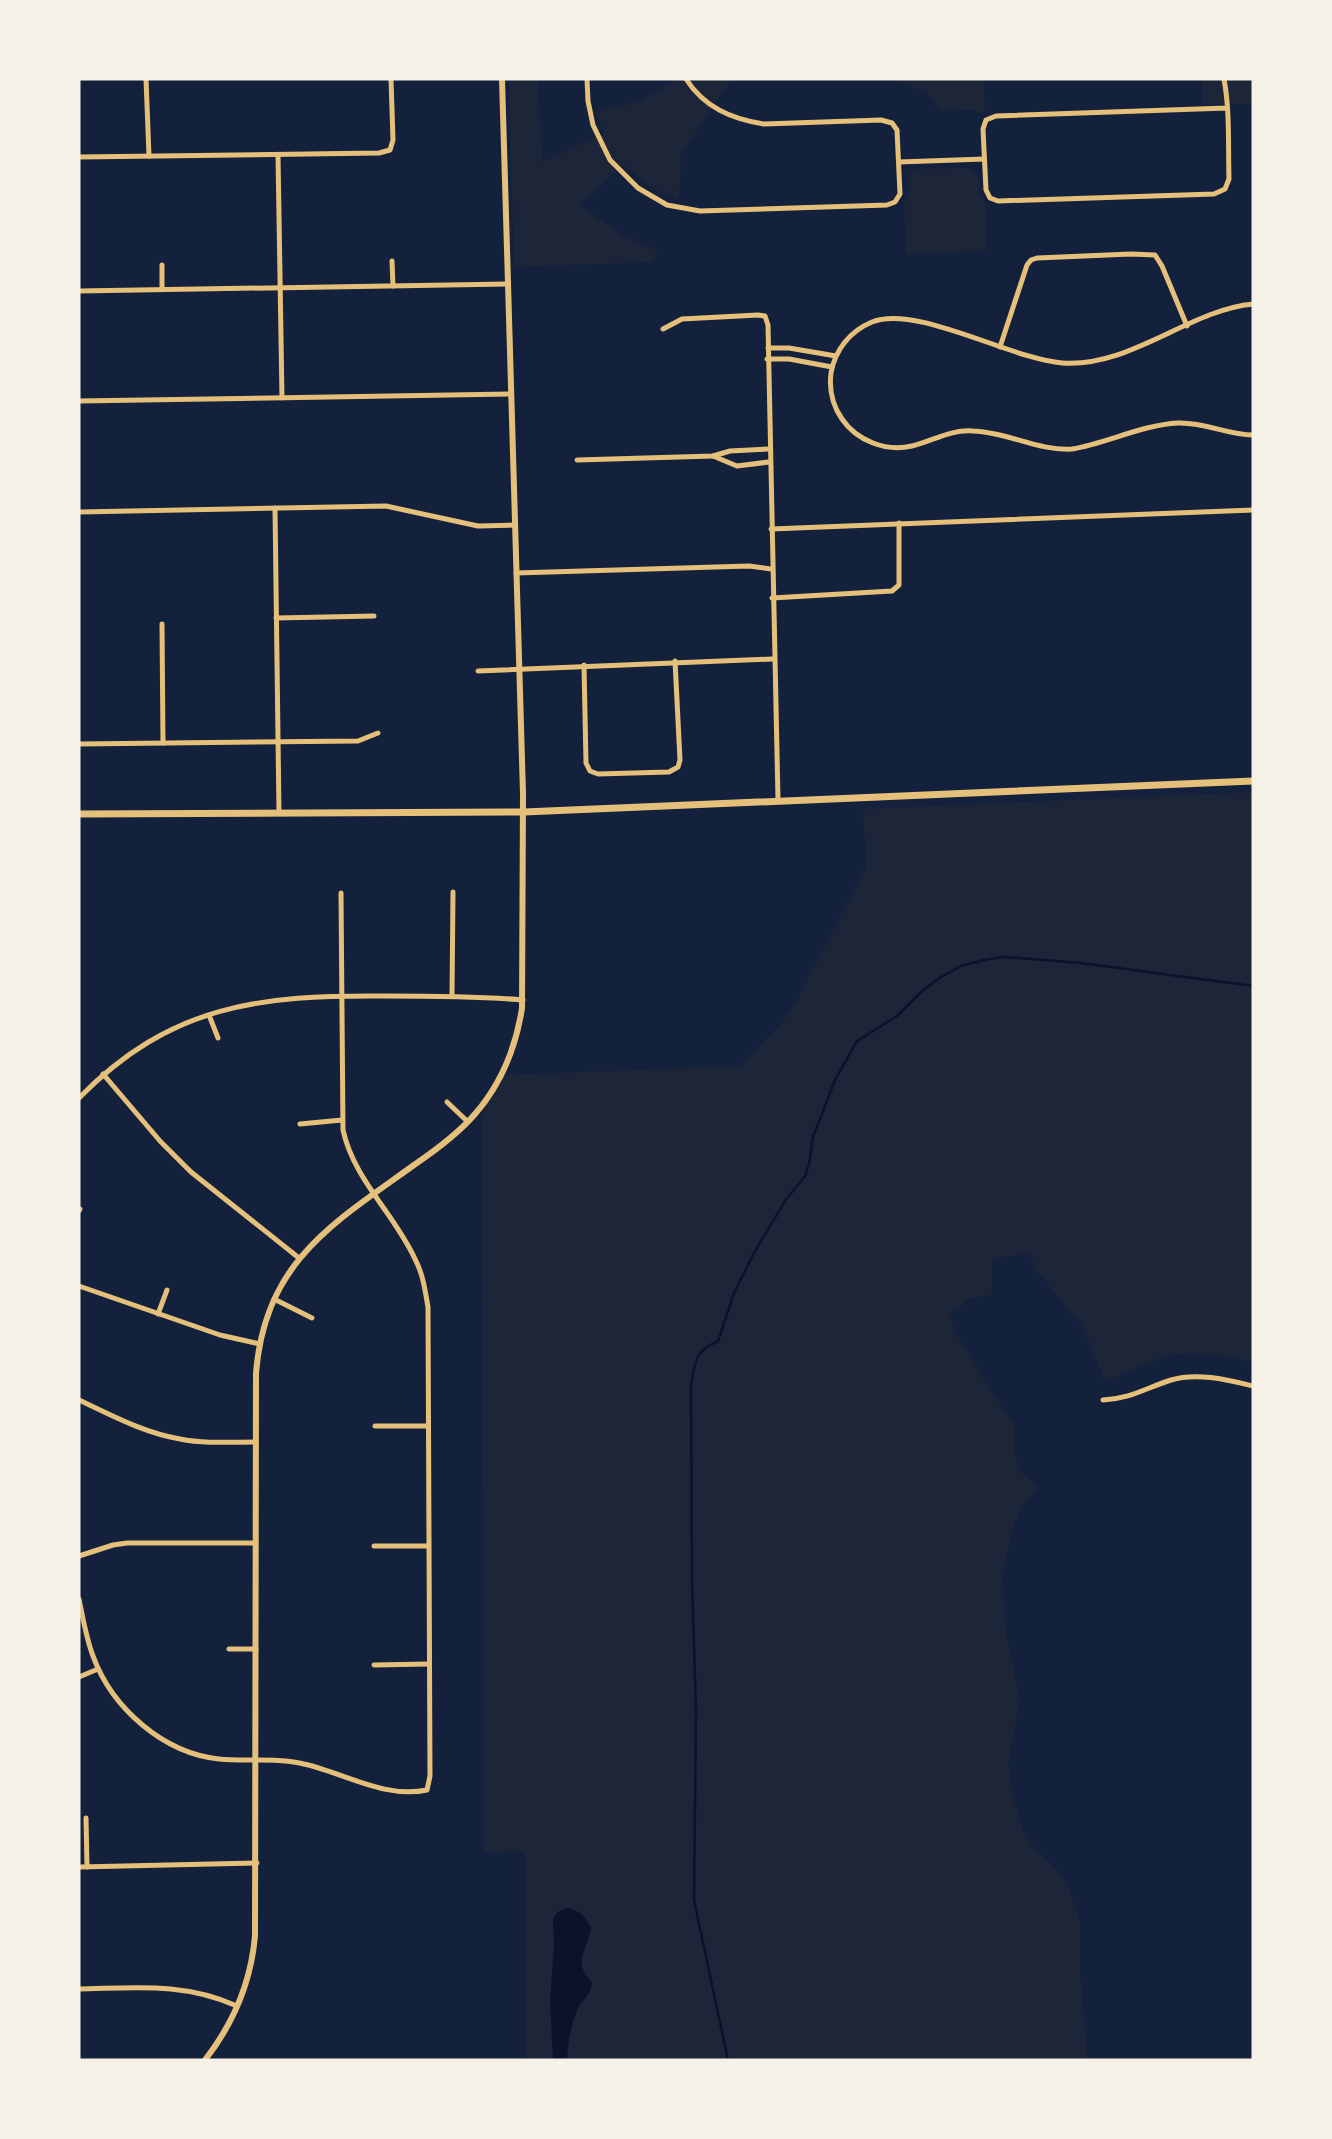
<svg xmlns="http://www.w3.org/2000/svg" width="1332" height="2139" viewBox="0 0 1332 2139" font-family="'Sofia Sans Condensed',sans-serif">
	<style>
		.green { fill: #1d2539 }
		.water { fill: #0b132b }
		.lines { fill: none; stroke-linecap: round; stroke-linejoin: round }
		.stream { stroke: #0b132b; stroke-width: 2.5 }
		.minor { stroke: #e5c07b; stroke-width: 5 }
		.tertiary { stroke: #e5c07b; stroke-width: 6 }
		.secondary { stroke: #e5c07b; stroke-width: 7 }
	</style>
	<rect width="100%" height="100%" fill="#14213d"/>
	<g class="green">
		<polygon points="509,79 538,79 542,162 604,133 596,111 635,103 679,79 731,79 681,154 679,200 654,189 624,165 578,205 624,236 657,250 654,262 514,267"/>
		<polygon points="898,79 985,79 983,81 985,111 981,115 976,110 940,111 927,93"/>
		<polygon points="1202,79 1253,79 1253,104 1203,104"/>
		<polygon points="968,168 978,176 979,194 986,204 987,251 906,254 904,203 909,194 908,176 915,169"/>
		<path d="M1253,792V1362C1227,1356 1199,1350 1172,1355C1149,1360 1127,1373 1105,1381L1083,1327L1036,1269L1030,1254L992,1258V1295L966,1299L963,1306L950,1312L956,1335L965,1346L990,1390L1015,1425V1457L1021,1472L1039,1487L1021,1507L1010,1537L1003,1576L1005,1627L1020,1701L1008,1762L1013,1796L1021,1826L1033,1848L1057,1869L1070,1890L1080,1923V1976L1088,2060H525V1851L484,1853L482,1106L501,1075L740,1066L779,1026L796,1002L866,867L863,809Z"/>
	</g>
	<path class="water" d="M568,1908L581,1913L591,1927C588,1951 571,1961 592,1982C592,1995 581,2000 577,2011C570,2026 568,2044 567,2060H553L550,2001L554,1948L553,1918L559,1911Z"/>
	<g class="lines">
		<path class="stream" d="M728,2060L694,1900L696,1711L692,1581L691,1384C696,1360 694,1352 718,1341L734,1293L754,1253L785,1201L805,1176L809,1164L813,1137L835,1080L857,1041L897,1016L922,991L941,977L961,966L988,959L1005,957L1081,963L1253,986"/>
		<g class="minor">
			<polyline points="146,79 149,156"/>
			<path d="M587,79L588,101L593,125L610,160L638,188L667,205L700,211L887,205L895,202L900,194L897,130L892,123L881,120L764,124C731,119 704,107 686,79"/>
			<path d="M1224,79C1230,111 1228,146 1229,179L1225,189L1214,194L998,201L990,198L986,190L983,129L986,120L996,116L1227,108"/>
			<polyline points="278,155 282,398"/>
			<polyline points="79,157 379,153 390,150 393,140 391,79"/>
			<polyline points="899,162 984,159"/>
			<polyline points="392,261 393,286"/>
			<polyline points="162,265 162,289"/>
			<polyline points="79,291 507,284"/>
			<path d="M1253,304C1189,310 1130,368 1062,363C1011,359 916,304 872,322C850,331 835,350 831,373C829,389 833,406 842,419C857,441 886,452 912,446C933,441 951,429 973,431C1008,432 1037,451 1072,449C1107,443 1142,425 1178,423C1206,422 1227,435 1253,435"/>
			<polyline points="663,329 682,319 758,315 765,316 768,325 778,800"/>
			<polyline points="1000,347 1027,265 1031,260 1037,258 1131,254 1155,255 1162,266 1187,326"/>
			<polyline points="768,348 789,348 836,356"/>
			<polyline points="767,359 789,359 832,367"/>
			<polyline points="79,401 511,394"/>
			<polyline points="713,456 737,466 769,462"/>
			<polyline points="577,460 713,456 730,451 769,449"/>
			<polyline points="275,508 279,813"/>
			<polyline points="79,512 386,506 478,526 515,525"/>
			<polyline points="771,529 1253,510"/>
			<polyline points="516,573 749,566 771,569"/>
			<polyline points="772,598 892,591 899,585 899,523"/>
			<polyline points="276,618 374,616"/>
			<polyline points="162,624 163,743"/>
			<polyline points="584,665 586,763 590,771 598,774 669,772 678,767 680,760 675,661"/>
			<polyline points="478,671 773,659"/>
			<polyline points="79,744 358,741 378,733"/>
			<polyline points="452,996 453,892"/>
			<polyline points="209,1015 218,1038"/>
			<polyline points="103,1074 160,1141 191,1172 299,1258"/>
			<path d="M79,1098C171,1004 261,995 385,996C431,996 477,996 523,1000"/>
			<polyline points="447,1102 468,1122"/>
			<polyline points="300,1124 342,1120"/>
			<polyline points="79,1211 80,1209"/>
			<polyline points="79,1286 220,1335 260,1344"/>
			<polyline points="274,1299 312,1318"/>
			<polyline points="158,1314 167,1290"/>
			<path d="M79,1400C111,1415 144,1433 180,1439C205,1444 231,1442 256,1442"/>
			<path d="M1103,1400C1130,1399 1146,1388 1171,1380C1197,1372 1228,1380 1253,1386"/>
			<polyline points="375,1426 428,1426"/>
			<polyline points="374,1546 428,1546"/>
			<polyline points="79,1556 113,1545 127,1543 256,1543"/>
			<path d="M79,1599C83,1618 86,1638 93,1656C112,1708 163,1753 219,1759C247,1762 276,1757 304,1764C344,1773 385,1799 427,1790L430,1776L428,1307C425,1290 423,1274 415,1259C394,1213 354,1180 343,1130L341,893"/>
			<polyline points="229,1649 256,1649"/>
			<polyline points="374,1665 429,1664"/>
			<polyline points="79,1677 98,1669"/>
			<polyline points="86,1818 87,1867"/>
			<polyline points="79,1867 257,1863"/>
			<path d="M79,1989C135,1988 184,1982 237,2006"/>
		</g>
		<path class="tertiary" d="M205,2060C233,2024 251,1981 255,1936L256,1373C265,1262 332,1224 414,1165C436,1150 458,1134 475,1114C501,1084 516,1047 522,1008L523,794L502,79"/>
		<polyline class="secondary" points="79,814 524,812 1253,781"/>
	</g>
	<rect width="1332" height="2139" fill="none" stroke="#f6f1e7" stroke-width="161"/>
</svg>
